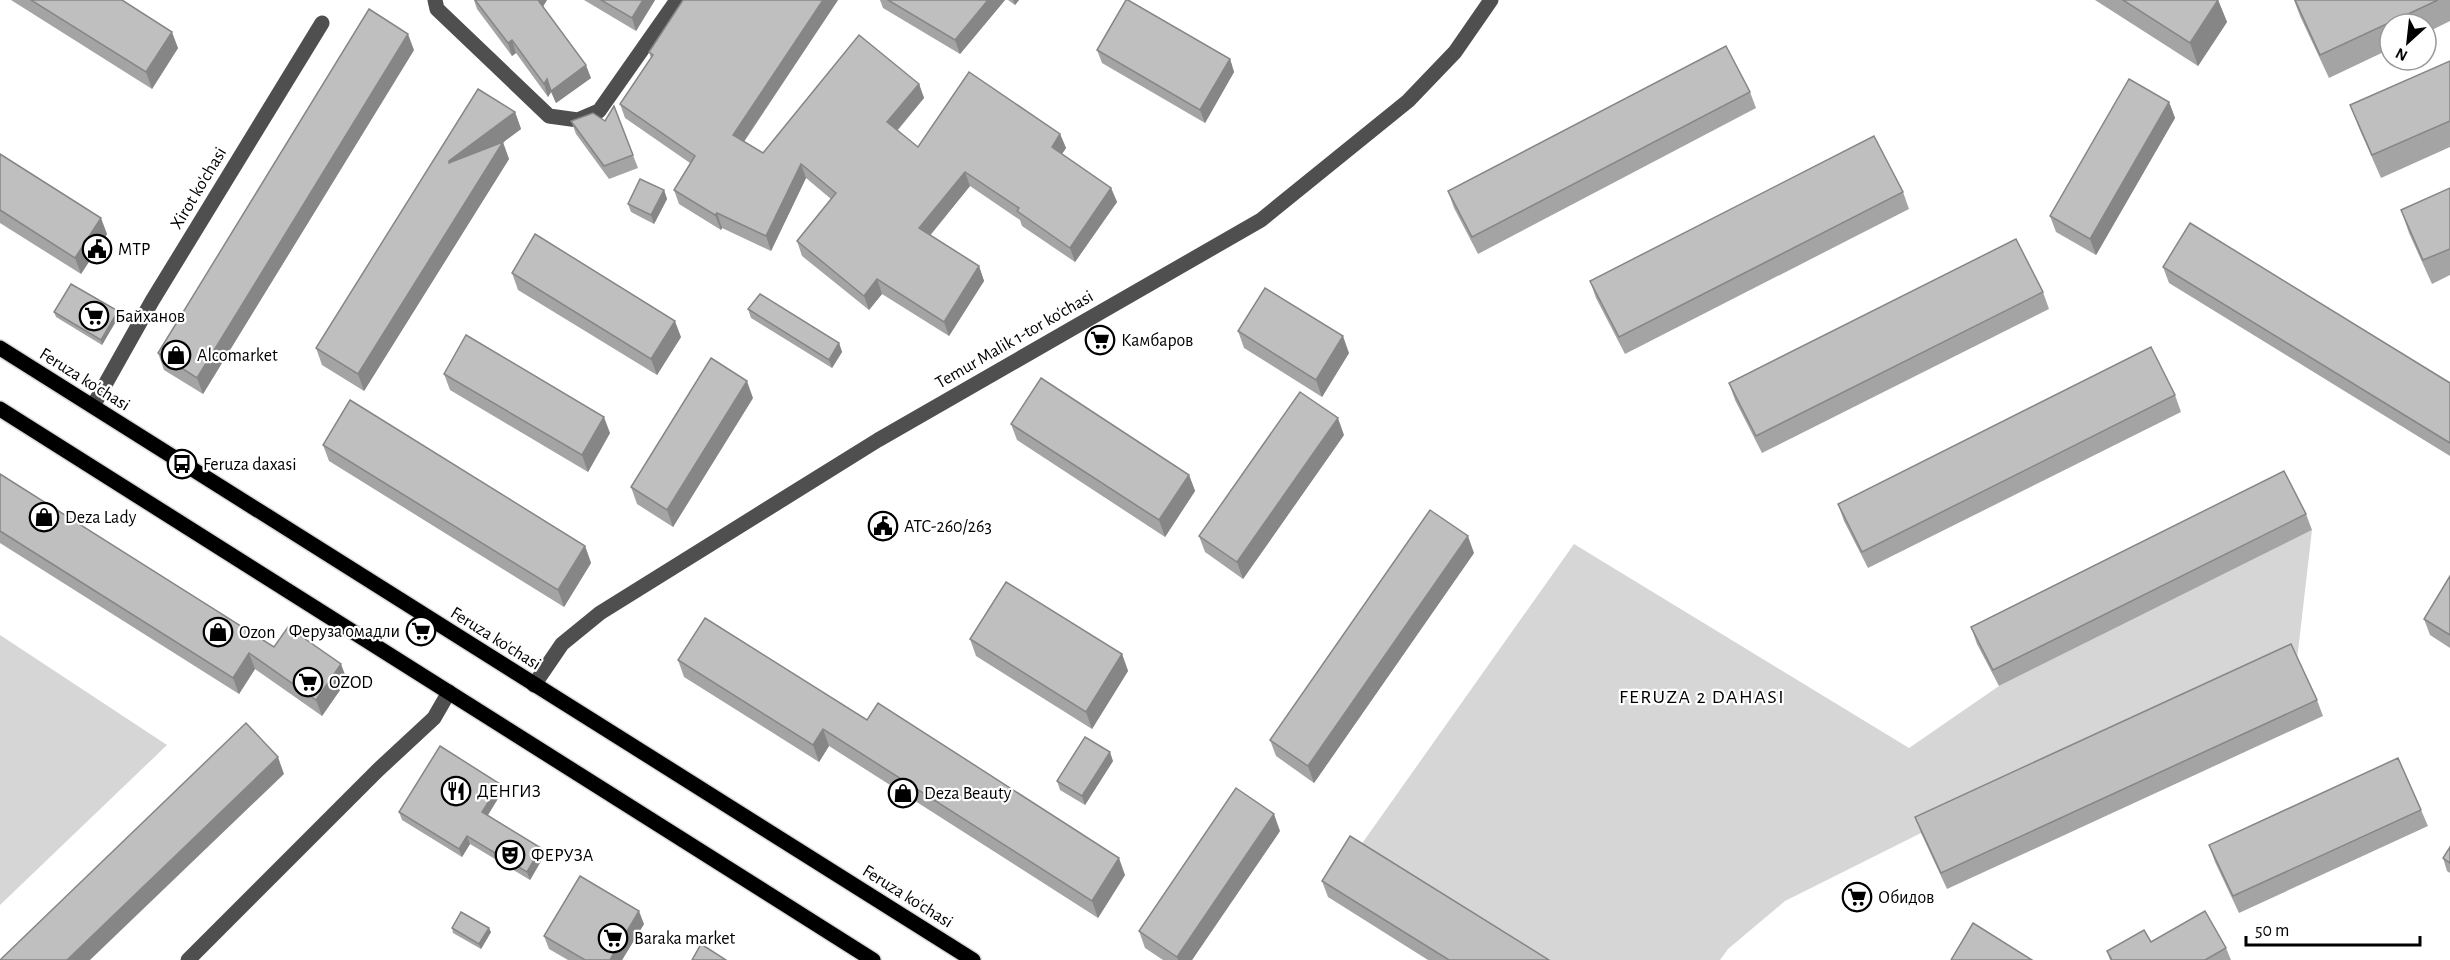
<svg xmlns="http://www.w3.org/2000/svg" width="2450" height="960" viewBox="0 0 2450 960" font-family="'Alegreya Sans',sans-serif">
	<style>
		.green { fill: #d6d6d6 }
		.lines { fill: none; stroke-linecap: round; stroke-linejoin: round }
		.major-casing { stroke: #dbdbdb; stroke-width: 18 }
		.minor { stroke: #4f4f4f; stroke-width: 15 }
		.major { stroke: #000; stroke-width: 15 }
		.wall { fill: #a4a4a4 }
		.shaded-wall { fill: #868686 }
		.building { fill: #bfbfbf; stroke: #868686; stroke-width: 1.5 }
		.labels { text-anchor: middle; stroke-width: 4.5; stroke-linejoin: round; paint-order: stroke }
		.street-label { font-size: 18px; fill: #000; stroke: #fff }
		.poi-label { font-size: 18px; fill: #000; stroke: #fff; text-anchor: start }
		.neighbourhood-label { font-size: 20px; letter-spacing: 1.5px; fill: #000; stroke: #fff }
	</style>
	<rect width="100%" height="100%" fill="#fff"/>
	<g class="green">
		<polygon points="2312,530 2297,660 1921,833 1785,901 1728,949 1720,960 1529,960 1356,852 1574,544 1909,748 1999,686"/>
		<polygon points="0,635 167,745 0,905"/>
	</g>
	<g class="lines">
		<g class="major-casing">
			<g id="major">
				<polyline points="0,348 973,960"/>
				<polyline points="0,409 873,960"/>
			</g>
		</g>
		<g class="minor">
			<polyline points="435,0 437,9 549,116 578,120 599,111 677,0"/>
			<polyline points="93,406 152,301 322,23"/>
			<polyline points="534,685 562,644 600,613 878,440 1261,220 1408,101 1455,52 1491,0"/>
			<polyline points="188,960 378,770 434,718 449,692"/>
		</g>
		<use href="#major" class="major"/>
	</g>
	<g class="wall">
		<polygon points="11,0 122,0 178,48 152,89"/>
		<polygon points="474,0 547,0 543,6 591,78 556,103 551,92 548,97 516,53 512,56 477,9"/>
		<polygon points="584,0 655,0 636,31"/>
		<polygon points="683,0 838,0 744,142 763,153 919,84 924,98 898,130 918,147 1060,134 1066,148 1062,154 1111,188 1117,202 1075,262 1022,226 1020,220 970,186 930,235 979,266 984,281 949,336 882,294 869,310 802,256 797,241 831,199 806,178 771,251 722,228 721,230 679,204 674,190 690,163 625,118 620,104 651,58 649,52"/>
		<polygon points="880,0 1005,0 960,54 883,8"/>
		<polygon points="1008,0 1019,0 1015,5"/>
		<polygon points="2095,0 2218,0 2227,22 2198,66"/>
		<polygon points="2294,0 2450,0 2450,21 2426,33 2426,24 2390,24 2390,49 2329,78 2300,16"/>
		<polygon points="414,50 203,394 164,370 158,353"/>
		<polygon points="1097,50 1230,59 1234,72 1205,123 1102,63"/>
		<polygon points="2450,61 2450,147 2381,178 2359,128 2350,105"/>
		<polygon points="1750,92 1756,108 1478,254 1454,208 1448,191"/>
		<polygon points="2169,102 2175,118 2096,255 2056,232 2050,216"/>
		<polygon points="614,106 638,168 609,179 576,134 571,121 605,121"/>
		<polygon points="515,112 521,129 502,143 509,159 364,391 322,365 316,348"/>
		<polygon points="0,154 107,234 81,274 0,223"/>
		<polygon points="2450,188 2450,275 2432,284 2409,233 2401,210"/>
		<polygon points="664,190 667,199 654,224 631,212 628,204"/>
		<polygon points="1903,192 1909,209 1625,354 1596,298 1590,281"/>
		<polygon points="2163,267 2450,383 2450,456 2169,283"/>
		<polygon points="512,273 681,337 657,375 518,290"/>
		<polygon points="2043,292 2049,309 1762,453 1735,400 1729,383"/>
		<polygon points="748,309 839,343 842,352 832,368 751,318"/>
		<polygon points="118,311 119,316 102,345 56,317 54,312"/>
		<polygon points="1238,331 1349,353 1322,397 1244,348"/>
		<polygon points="444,374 610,433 588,472 450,390"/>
		<polygon points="2175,395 2181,412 1868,568 1844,521 1838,504"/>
		<polygon points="753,398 673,527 637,504 631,487"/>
		<polygon points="1011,424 1189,475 1195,491 1165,537 1017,440"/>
		<polygon points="1344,435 1243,579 1205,552 1199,536"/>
		<polygon points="323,445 585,546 591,563 564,607 329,461"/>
		<polygon points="0,474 274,647 347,680 322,716 255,669 239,694 0,543"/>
		<polygon points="2306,514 2312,530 1999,686 1977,644 1971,627"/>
		<polygon points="1474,553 1314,783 1276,756 1270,740"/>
		<polygon points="2450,576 2450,648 2430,635 2424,619"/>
		<polygon points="970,639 1122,654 1128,671 1092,729 976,656"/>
		<polygon points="678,660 867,720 1125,875 1098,918 829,746 819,762 684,677"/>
		<polygon points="2317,700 2323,716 1947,889 1921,833 1915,817"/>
		<polygon points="1113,761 1085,805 1060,790 1057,781"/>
		<polygon points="500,784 502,792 487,816 541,848 544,856 530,880 470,844 462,857 402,820 399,812"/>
		<polygon points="2421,810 2428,826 2239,913 2215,862 2209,845"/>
		<polygon points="1280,831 1192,960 1163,960 1145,948 1139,931"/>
		<polygon points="2450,847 2450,873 2447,871 2443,858"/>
		<polygon points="1322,881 1549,960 1428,960 1328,897"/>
		<polygon points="644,924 622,960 568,960 549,949 544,936"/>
		<polygon points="452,928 491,932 481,949 453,933"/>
		<polygon points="2151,942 2226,948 2231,960 2110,960 2107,951"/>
	</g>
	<g class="shaded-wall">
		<polygon points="537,0 547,0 541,10"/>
		<polygon points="643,0 655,0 636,31 632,18"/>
		<polygon points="823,0 838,0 738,150 733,135"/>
		<polygon points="988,0 1005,0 960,54 955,40"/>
		<polygon points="1013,0 1019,0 1015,5"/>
		<polygon points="2218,0 2227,22 2198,66 2190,43"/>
		<polygon points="172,32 178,48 152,89 146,72"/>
		<polygon points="408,34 414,50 203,394 197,378"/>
		<polygon points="512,40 516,53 512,56 508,43"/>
		<polygon points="1230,59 1234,72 1205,123 1200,110"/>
		<polygon points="586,65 591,78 556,103 551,91"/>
		<polygon points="547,79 551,92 548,97 544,84"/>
		<polygon points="919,84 924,98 892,136 887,122"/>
		<polygon points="2169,102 2175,118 2096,255 2090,239"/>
		<polygon points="515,112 521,129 455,178 449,161"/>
		<polygon points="1060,134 1066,148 1057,161 1052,147"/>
		<polygon points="503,142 509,159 364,391 358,374"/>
		<polygon points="801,164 806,178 771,251 766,236"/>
		<polygon points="965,172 970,186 924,243 919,228"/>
		<polygon points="1111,188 1117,202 1075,262 1070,248"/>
		<polygon points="664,190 667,199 654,224 651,215"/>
		<polygon points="717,213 722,228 721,230 715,215"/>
		<polygon points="101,218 107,234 81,274 75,258"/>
		<polygon points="979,266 984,281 949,336 944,322"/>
		<polygon points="877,279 882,294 869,310 864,296"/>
		<polygon points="118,311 119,316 102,345 101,340"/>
		<polygon points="675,321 681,337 657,375 651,359"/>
		<polygon points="1343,336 1349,353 1322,397 1316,380"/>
		<polygon points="839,343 842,352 832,368 829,360"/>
		<polygon points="747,381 753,398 673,527 667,510"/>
		<polygon points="604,417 610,433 588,472 582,455"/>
		<polygon points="1338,418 1344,435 1243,579 1237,562"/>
		<polygon points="1189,475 1195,491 1165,537 1159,520"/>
		<polygon points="1468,536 1474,553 1314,783 1308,766"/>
		<polygon points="585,546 591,563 564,607 558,590"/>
		<polygon points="249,653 255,669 239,694 233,678"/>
		<polygon points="1122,654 1128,671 1092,729 1086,712"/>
		<polygon points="341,664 347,680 322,716 316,700"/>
		<polygon points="823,729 829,746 819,762 813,745"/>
		<polygon points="1110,752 1113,761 1085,805 1082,796"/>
		<polygon points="278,757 284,774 90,960 67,960"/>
		<polygon points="500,784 502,792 485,820 482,812"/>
		<polygon points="1274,814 1280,831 1192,960 1178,960 1177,957"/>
		<polygon points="467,836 470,844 462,857 459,849"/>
		<polygon points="541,848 544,856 530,880 527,872"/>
		<polygon points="1119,858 1125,875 1098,918 1092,901"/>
		<polygon points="639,911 644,924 622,960 610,960"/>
		<polygon points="489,928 491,932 481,949 479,944"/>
	</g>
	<g class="building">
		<polygon points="31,0 122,0 172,32 146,72"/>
		<polygon points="475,0 538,0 586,65 551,91 547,79 544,84 512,40 508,43"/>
		<polygon points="601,0 643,0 632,18"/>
		<polygon points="683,0 823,0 733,135 763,153 859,35 919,84 887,122 918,147 969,72 1060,134 1052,147 1111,188 1070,248 1017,211 1019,208 965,172 919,228 979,266 944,322 877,279 864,296 797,241 836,193 801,164 766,236 717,213 715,215 674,190 695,156 620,104 653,55 649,52"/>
		<polygon points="888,0 988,0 955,40"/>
		<polygon points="1126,0 1128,0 1230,59 1200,110 1097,50"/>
		<polygon points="2123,0 2218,0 2190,43"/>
		<polygon points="2295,0 2438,0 2320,55"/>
		<polygon points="369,9 408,34 197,378 158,353"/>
		<polygon points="1726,46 1750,92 1472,237 1448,191"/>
		<polygon points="2450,61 2450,121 2372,155 2350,105"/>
		<polygon points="2129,79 2169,102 2090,239 2050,216"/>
		<polygon points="478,89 515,112 449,161 449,163 503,142 358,374 316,348"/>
		<polygon points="614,106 633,155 604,166 571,121 593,113 605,121"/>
		<polygon points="1874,136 1903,192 1619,337 1590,281"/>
		<polygon points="0,154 101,218 75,258 0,210"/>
		<polygon points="640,179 664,190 651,215 628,204"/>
		<polygon points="2450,188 2450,249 2423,260 2401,210"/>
		<polygon points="2190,223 2450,383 2450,443 2163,267"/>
		<polygon points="535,234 675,321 651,359 512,273"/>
		<polygon points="2016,239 2043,292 1756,436 1729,383"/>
		<polygon points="71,284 118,311 101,340 54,312"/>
		<polygon points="1265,288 1343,336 1316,380 1238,331"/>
		<polygon points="760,294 839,343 829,360 748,309"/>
		<polygon points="466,335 604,417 582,455 444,374"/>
		<polygon points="2151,347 2175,395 1862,552 1838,504"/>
		<polygon points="711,358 747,381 667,510 631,487"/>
		<polygon points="1041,378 1189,475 1159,520 1011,424"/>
		<polygon points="1300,392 1338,418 1237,562 1199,536"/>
		<polygon points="350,400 585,546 558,590 323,445"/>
		<polygon points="2284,471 2306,514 1993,670 1971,627"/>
		<polygon points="0,474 274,647 288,627 341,664 316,700 249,653 233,678 0,531"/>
		<polygon points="1430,510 1468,536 1308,766 1270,740"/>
		<polygon points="2450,576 2450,635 2424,619"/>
		<polygon points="1006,582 1122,654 1086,712 970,639"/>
		<polygon points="705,618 867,720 878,703 1119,858 1092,901 823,729 813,745 678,660"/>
		<polygon points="2291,644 2317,700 1941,873 1915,817"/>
		<polygon points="246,723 278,757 67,960 0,960"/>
		<polygon points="1085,737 1110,752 1082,796 1057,781"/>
		<polygon points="440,746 500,784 482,812 541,848 527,872 467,836 459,849 399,812"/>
		<polygon points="2398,758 2421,810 2233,896 2209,845"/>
		<polygon points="1236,788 1274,814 1177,957 1139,931"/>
		<polygon points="1350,836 1549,960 1449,960 1322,881"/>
		<polygon points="2450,847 2450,863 2443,858"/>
		<polygon points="580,876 639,911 610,960 585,960 544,936"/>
		<polygon points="2205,911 2226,948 2205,960 2112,960 2107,951 2144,930 2151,942"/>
		<polygon points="461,912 489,928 479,944 452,928"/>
		<polygon points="1973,923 2032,960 1951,960"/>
		<polygon points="701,944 726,960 692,960"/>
	</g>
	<defs>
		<g id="civic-ring" transform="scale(1.5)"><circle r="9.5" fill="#fff" stroke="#000" stroke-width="1.5"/><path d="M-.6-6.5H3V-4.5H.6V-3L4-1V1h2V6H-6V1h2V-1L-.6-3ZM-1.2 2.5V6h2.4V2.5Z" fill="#000"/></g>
		<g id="supermarket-ring" transform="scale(1.5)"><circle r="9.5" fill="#fff" stroke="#000" stroke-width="1.5"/><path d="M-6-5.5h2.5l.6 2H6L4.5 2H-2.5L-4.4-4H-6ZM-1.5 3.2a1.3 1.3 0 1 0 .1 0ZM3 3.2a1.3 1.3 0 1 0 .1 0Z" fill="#000"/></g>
		<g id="shop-ring" transform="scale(1.5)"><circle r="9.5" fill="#fff" stroke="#000" stroke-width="1.5"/><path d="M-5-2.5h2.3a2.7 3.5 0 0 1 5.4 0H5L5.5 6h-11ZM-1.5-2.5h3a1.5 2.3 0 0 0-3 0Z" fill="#000"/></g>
		<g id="bus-ring" transform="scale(1.5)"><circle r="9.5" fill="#fff" stroke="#000" stroke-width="1.5"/><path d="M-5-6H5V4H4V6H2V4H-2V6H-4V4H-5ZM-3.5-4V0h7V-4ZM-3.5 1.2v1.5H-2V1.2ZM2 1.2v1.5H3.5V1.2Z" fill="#000"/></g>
		<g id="restaurant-ring" transform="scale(1.5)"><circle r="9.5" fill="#fff" stroke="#000" stroke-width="1.5"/><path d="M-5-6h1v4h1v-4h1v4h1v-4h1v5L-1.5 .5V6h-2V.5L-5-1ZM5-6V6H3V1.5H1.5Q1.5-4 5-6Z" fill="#000"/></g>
		<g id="theatre-ring" transform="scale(1.5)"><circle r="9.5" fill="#fff" stroke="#000" stroke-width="1.5"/><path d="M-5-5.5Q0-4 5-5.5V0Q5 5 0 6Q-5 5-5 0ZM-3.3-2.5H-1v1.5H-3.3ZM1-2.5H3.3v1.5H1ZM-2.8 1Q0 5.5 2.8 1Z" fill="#000"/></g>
	</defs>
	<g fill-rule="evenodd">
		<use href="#civic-ring" x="97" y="249"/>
		<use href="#supermarket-ring" x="94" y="316"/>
		<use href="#supermarket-ring" x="1100" y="340"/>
		<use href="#shop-ring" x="176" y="355"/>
		<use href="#bus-ring" x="182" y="464"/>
		<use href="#shop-ring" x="44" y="517"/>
		<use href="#civic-ring" x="883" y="526"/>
		<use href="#supermarket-ring" x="421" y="631"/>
		<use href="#shop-ring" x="218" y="632"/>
		<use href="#supermarket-ring" x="308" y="682"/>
		<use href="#restaurant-ring" x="456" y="791"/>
		<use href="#shop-ring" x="903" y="793"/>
		<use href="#theatre-ring" x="510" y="855"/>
		<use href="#supermarket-ring" x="1857" y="897"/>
		<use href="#supermarket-ring" x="613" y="938"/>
	</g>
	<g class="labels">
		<g class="street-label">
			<text transform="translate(198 188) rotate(-59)" y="6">Xirot ko'chasi</text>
			<text transform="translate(1014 339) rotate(-30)" y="6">Temur Malik 1-tor ko'chasi</text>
			<text transform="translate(85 379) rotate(32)" y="6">Feruza ko'chasi</text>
			<text transform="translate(496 638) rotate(32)" y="6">Feruza ko'chasi</text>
			<text transform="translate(908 896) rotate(32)" y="6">Feruza ko'chasi</text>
		</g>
		<g class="poi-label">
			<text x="118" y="255">MTP</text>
			<text x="115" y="322">Байханов</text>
			<text x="1121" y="346">Камбаров</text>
			<text x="197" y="361">Alcomarket</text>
			<text x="203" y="470">Feruza daxasi</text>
			<text x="65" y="523">Deza Lady</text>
			<text x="904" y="532">АТС-260/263</text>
			<text x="400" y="637" text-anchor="end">Феруза омадли</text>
			<text x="239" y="638">Ozon</text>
			<text x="329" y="688">OZOD</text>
			<text x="477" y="797">ДЕНГИЗ</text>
			<text x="924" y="799">Deza Beauty</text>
			<text x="531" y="861">ФЕРУЗА</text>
			<text x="1878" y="903">Обидов</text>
			<text x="634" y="944">Baraka market</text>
		</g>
		<g class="neighbourhood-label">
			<text x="1702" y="703">FERUZA 2 DAHASI</text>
		</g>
	</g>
	<g transform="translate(2408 42) rotate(207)"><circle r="28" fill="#ffffff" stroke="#999999" stroke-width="1.5"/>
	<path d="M0-4.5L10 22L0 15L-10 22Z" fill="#000000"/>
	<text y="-9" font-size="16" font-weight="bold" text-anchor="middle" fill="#000000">N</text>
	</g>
	<path d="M2246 936v9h174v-9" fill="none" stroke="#000000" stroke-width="3"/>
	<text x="2255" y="936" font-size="18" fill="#000000" stroke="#ffffff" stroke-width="4.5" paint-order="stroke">50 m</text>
</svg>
